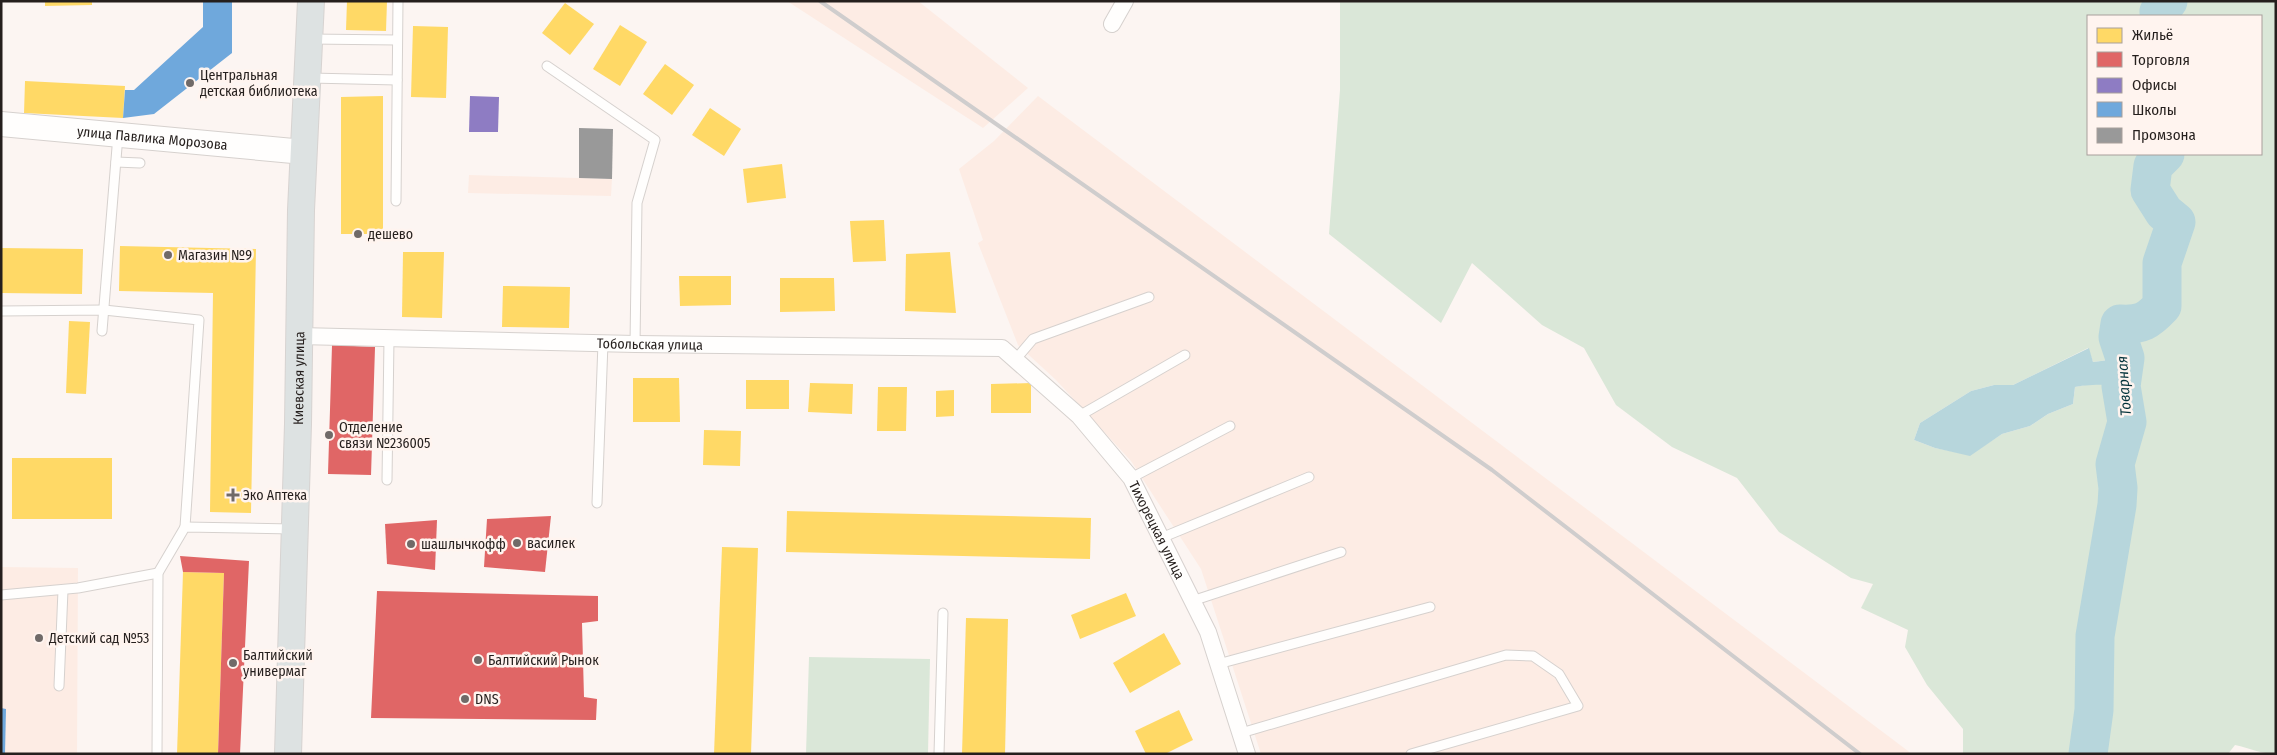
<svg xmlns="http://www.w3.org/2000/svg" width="2277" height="755" viewBox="0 0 2277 755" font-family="'Fira Sans Condensed',sans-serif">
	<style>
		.built { fill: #fdece4 }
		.green { fill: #dae7d8; fill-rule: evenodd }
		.water { fill: #b7d6dc }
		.homes { fill: #ffd966 }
		.shops { fill: #e06666 }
		.offices { fill: #8e7cc3 }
		.schools { fill: #6fa8dc }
		.industry { fill: #999 }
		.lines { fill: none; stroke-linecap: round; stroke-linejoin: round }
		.river { stroke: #b7d6dc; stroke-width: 39 }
		.lane-casing { stroke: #d6d1ce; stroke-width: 11 }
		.street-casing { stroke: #d6d1ce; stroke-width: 18 }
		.secondary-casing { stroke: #d6d1ce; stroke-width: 26 }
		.primary-casing { stroke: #d7d3d1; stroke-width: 28 }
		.lane { stroke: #fffefd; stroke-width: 9 }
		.street { stroke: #fffefd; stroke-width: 16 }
		.secondary { stroke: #fffefd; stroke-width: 24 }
		.primary { stroke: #dde2e2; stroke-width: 26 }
		.rail { stroke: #cfcdcd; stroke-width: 4 }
		.poi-dot { fill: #706a68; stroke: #fff4ef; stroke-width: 2 }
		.labels { text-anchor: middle; stroke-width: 5; stroke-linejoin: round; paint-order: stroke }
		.poi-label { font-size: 14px; fill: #251f1d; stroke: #fff4ef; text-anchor: start }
		.street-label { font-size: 14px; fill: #251f1d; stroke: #fff4ef }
		.water-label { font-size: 15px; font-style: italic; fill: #02323a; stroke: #fff4ef }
	</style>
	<rect width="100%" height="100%" fill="#fcf5f2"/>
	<g class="built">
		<polygon points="787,1 918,1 1028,88 983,128"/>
		<polygon points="1038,96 1912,754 1261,754 1201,569 1131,461 1056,380 1018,345 978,243 983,240 959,169 994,141"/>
		<polygon points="469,175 612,179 611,196 468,193"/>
		<polygon points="1,567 78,568 77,754 1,754"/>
	</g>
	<g class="green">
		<path d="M1340,1H2276V754C2261,754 2250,748 2235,745L2228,754H1963V729L1927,685L1905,647L1908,630L1861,608L1873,584L1851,578L1779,532L1737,478L1672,447L1616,405L1584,348L1542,325L1472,263L1441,323L1329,234L1340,90ZM2088,16H2261V154H2088ZM2088,348L2093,362L2125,358L2121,386L2095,383L2075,387L2073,404L2048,414L2030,426L2002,434L1970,455L1935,448L1914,440L1920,423L1971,391L1994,385H2013Z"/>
		<polygon points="809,657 930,659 928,754 806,754"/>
	</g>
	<path class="water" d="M2089,348L2093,362L2125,358L2137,366L2141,385C2118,386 2097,383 2075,387L2073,404L2048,414L2030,426L2002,434L1970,456L1935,448L1914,440L1920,423L1971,391L1994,385H2013Z"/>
	<g class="homes">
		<polygon points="45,1 92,1 92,5 45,6"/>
		<polygon points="347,1 387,1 386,31 346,30"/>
		<polygon points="565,3 594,24 570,55 542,33"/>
		<polygon points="620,25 647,42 620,86 593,69"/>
		<polygon points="413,26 448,27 446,98 411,97"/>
		<polygon points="665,64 694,85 672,115 643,94"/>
		<polygon points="25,81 125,86 123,118 24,113"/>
		<polygon points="383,96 383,234 341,234 341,97"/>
		<polygon points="710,108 741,129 724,156 692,135"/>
		<polygon points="782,164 786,198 747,203 743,169"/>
		<polygon points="884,220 886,261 853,262 850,221"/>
		<polygon points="120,246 256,249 251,513 210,512 213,293 119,291"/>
		<polygon points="1,248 83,249 82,294 1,293"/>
		<polygon points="403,252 444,252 442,318 402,317"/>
		<polygon points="950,252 956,313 905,311 906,254"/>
		<polygon points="679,276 731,276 731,305 680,306"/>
		<polygon points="780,278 834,278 835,311 780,312"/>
		<polygon points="503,286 570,287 569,328 502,327"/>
		<polygon points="69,321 90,322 86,394 66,393"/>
		<polygon points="633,378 679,378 680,422 633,422"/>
		<rect x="746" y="380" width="43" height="29"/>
		<polygon points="810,383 853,384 852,414 808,412"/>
		<polygon points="1031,383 1031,413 991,413 991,384"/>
		<polygon points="878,387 907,387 906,431 877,431"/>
		<polygon points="954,390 954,416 936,417 936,391"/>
		<polygon points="704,430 741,431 740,466 703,465"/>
		<rect x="12" y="458" width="100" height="61"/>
		<polygon points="787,511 1091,518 1090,559 786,552"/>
		<polygon points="722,547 758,548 751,754 714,754"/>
		<polygon points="183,572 224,573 218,754 177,754"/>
		<polygon points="1126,593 1136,616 1080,639 1071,615"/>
		<polygon points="966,618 1008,619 1005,754 962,754"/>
		<polygon points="1164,633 1181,664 1130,693 1113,663"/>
		<polygon points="1179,710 1193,740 1165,754 1146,754 1135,731"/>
	</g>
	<g class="shops">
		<polygon points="332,345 375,347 371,475 328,474"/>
		<polygon points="551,516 545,572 484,567 487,519"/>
		<polygon points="437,520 435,570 387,564 385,524"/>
		<polygon points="180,556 249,561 240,754 218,754 224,573 183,572"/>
		<polygon points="377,591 598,596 598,621 582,623 584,697 597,699 596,720 371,718"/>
	</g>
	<polygon class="offices" points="470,96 499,97 498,132 469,132"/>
	<g class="schools">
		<polygon points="203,1 232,1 232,53 154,114 123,118 125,90 134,90 203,27"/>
		<polygon points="1,708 6,709 5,754 1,754"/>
	</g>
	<polygon class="industry" points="579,128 613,129 612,179 579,178"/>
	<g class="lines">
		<g class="river">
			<polyline points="2160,16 2159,12 2168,1"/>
			<path d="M2088,754L2094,710L2095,636L2117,505L2118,488L2115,464L2127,422L2121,386L2125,358L2118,337L2120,324C2142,325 2148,321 2162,306V263L2176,222L2164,212L2150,190L2153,166L2165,154"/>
		</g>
		<g class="lane-casing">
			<g id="lane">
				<polyline points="310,39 397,40"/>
				<polyline points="547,66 655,140 637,203 635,344"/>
				<polyline points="310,78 397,80"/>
				<polyline points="116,162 140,163"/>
				<polyline points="396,201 398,1"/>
				<polyline points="1,311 104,310 199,320 185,527"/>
				<polyline points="102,331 118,135"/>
				<polyline points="1016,359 1033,339 1149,297"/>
				<polyline points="1079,416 1185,355"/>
				<polyline points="1131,478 1230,426"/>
				<polyline points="387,480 389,339"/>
				<polyline points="597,503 603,343"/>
				<polyline points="1161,538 1309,477"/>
				<polyline points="1,595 78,588 158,573"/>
				<polyline points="1192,601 1341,552"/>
				<polyline points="1218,664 1430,607"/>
				<polyline points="59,686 63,590"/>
				<polyline points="1241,733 1506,655 1533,656 1559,674 1578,706 1411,754"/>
				<polyline points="157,754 158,573 185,527 293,529"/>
				<polyline points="939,754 943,613"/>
			</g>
		</g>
		<g class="street-casing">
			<g id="street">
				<polyline points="1112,24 1125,1"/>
				<path id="s1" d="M299,336L635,344L1002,348L1079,416L1131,478L1208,632L1247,754"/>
			</g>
		</g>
		<g class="secondary-casing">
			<g id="secondary">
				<path id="s2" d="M1,124L304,152"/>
			</g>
		</g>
		<g class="primary-casing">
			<g id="primary">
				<path id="s3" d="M288,754L298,424L301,210L311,1"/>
			</g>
		</g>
		<use href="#lane" class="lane"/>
		<use href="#street" class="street"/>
		<use href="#secondary" class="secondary"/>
		<use href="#primary" class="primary"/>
		<polyline class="rail" points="820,1 1492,470 1860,754"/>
	</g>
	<g class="poi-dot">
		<circle cx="190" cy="83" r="5"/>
		<circle cx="358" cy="234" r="5"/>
		<circle cx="168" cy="255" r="5"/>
		<circle cx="329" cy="435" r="5"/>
		<path d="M230.5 487.5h5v5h5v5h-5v5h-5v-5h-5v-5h5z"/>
		<circle cx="517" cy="543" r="5"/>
		<circle cx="411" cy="544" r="5"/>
		<circle cx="39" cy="638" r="5"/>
		<circle cx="478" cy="660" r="5"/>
		<circle cx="233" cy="663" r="5"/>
		<circle cx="465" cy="699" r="5"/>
	</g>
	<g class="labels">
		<g class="poi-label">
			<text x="200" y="80">Центральная<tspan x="200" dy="16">детская библиотека</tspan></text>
			<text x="368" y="239">дешево</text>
			<text x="178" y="260">Магазин №9</text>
			<text x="339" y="432">Отделение<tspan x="339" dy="16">связи №236005</tspan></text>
			<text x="243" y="500">Эко Аптека</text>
			<text x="527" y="548">василек</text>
			<text x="421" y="549">шашлычкофф</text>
			<text x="49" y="643">Детский сад №53</text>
			<text x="243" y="660">Балтийский<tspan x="243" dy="16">универмаг</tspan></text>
			<text x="488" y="665">Балтийский Рынок</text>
			<text x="475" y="704">DNS</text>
		</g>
		<g class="street-label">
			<text dy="5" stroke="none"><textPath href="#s2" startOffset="152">улица Павлика Морозова</textPath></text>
			<text dy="5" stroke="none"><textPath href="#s1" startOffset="351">Тобольская улица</textPath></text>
			<text dy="5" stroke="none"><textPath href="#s3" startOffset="376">Киевская улица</textPath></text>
			<text dy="5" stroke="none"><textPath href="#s1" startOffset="945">Тихорецкая улица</textPath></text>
		</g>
		<g class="water-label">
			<text transform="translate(2124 386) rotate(-94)" y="5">Товарная</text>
		</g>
	</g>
	<rect width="2277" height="755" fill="none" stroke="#251f1d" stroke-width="5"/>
	<rect x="2087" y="15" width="175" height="140" fill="#fff4ef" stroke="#a89f9b"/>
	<rect x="2097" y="28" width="25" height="15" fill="#ffd966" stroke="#a89f9b"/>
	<text x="2132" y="40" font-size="15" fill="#251f1d">Жильё</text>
	<rect x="2097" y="52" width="25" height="15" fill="#e06666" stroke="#a89f9b"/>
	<text x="2132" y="65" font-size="15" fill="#251f1d">Торговля</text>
	<rect x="2097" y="78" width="25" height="15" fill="#8e7cc3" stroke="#a89f9b"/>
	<text x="2132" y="90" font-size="15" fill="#251f1d">Офисы</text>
	<rect x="2097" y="102" width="25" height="15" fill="#6fa8dc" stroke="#a89f9b"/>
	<text x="2132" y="115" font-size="15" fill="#251f1d">Школы</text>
	<rect x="2097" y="128" width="25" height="15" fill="#999999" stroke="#a89f9b"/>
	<text x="2132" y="140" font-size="15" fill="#251f1d">Промзона</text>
</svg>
